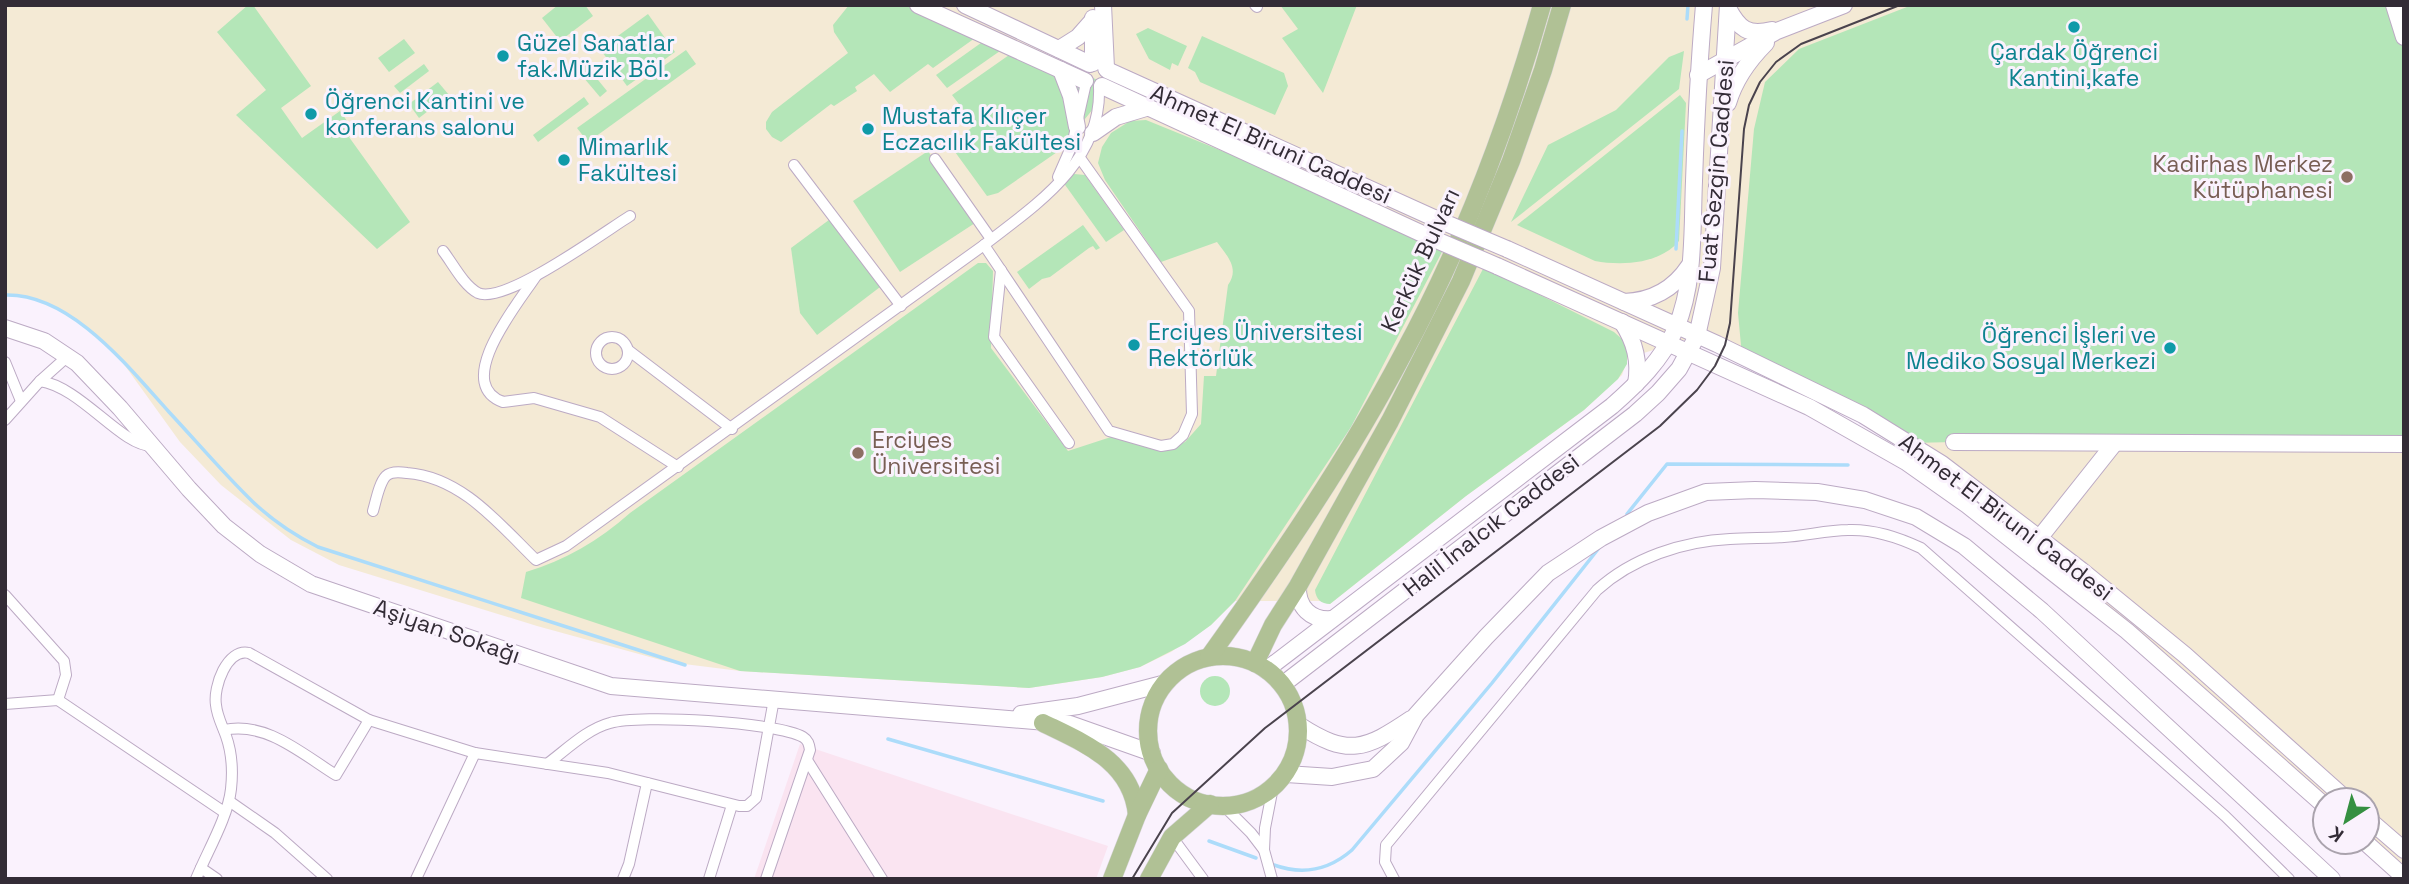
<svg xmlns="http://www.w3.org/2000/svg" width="2409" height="884" viewBox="0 0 2409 884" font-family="'Space Grotesk',sans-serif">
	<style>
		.commercial { fill: #fae4f1 }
		.education { fill: #f4ead5 }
		.green { fill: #b4e6b8 }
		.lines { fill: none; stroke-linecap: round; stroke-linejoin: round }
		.stream { stroke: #acdcfa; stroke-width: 3.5 }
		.street-casing { stroke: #bcaac4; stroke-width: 12 }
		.secondary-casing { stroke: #bcaac4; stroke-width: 18 }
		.primary-casing { stroke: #d6d5d7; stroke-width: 19 }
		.street { stroke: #fff; stroke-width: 10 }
		.secondary { stroke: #fff; stroke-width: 16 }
		.primary { stroke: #b0c195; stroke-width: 18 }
		.tram { stroke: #4a434d; stroke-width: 2 }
		.secondary-bridge-casing { stroke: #bcaac4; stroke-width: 18; stroke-linecap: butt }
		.secondary-bridge { stroke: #fff; stroke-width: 16 }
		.culture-dot { fill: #0f9aa8; stroke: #faf2fd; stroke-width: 2.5 }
		.education-dot { fill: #8d6e63; stroke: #faf2fd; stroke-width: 2.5 }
		.labels { text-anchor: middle; stroke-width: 6; stroke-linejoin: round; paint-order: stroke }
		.culture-label { font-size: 23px; fill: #0d838f; stroke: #faf2fd; text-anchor: start }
		.street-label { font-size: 23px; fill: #332c36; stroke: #faf2fd }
		.education-label { font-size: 23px; fill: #785e54; stroke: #faf2fd; text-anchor: end }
	</style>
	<rect width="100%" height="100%" fill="#faf2fd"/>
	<polygon class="commercial" points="800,744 1108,846 1096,879 754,879"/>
	<polygon class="education" points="5,5 2404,5 2404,879 2395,879 2355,842 2367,842 2367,800 2325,800 2325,815 2141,646 1886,427 1688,339 1628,358 1622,375 1584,410 1466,496 1330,604 1320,601 1235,601 1211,625 1171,652 1140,667 1102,677 1029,688 740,671 668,662 537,626 339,565 291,540 221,485 180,442 118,356 91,331 46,302 24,296 5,295"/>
	<g class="green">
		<polygon points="248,5 253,5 311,86 281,108 302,138 340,111 355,132 349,137 410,222 377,249 236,115 266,90 217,32"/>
		<polygon points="558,5 585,5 593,16 560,41 542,18"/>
		<polygon points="849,5 932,5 982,33 933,68 928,64 890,92 874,74 855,87 857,91 834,106 831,104 781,142 772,137 766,129 766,122 772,112 848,53 834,32 833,25"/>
		<polygon points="1280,5 1357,5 1323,93 1282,38 1298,29"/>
		<polygon points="1912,5 2404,5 2404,444 1997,441 1911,443 1742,356 1738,313 1754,129 1765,82 1799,49"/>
		<polygon points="648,14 675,52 627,86 600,49"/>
		<polygon points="1148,28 1187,46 1178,66 1172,63 1170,70 1149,59 1136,34"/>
		<polygon points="995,33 1009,39 1010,44 947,88 936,75"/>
		<polygon points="1202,36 1284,73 1288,86 1275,115 1200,82 1195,72 1188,68"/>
		<polygon points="404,39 415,53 389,72 378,58"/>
		<polygon points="1022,46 1102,82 1093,109 1060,150 998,193 987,196 950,145 975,125 952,95"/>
		<polygon points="686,50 696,64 588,142 577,128"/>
		<polygon points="1684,51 1679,89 1511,222 1548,145 1616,110 1669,57"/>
		<polygon points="424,64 429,71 400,93 394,86"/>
		<polygon points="585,64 607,91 600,97 578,71"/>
		<polygon points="438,82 449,95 419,118 409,104"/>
		<path d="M1680,95L1686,103L1679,241C1660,264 1622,266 1595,261L1517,225Z"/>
		<polygon points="584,97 589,104 538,142 533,135"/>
		<path d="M1146,120L1340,199L1444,248L1351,427L1235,601L1211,625L1185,644L1140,667L1102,677L1029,688L740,671L521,598L526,572C565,560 599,541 630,513L978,263H986L993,271L991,348L1068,451L1114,436L1177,445L1185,442L1201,424L1204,376H1216L1228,285C1240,268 1227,256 1217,242L1161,262L1105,180L1098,163L1102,147L1111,133L1130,121Z"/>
		<polygon points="928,151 975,223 900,272 853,201"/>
		<polygon points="1074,174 1085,175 1124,230 1106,242 1063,182"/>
		<polygon points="833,217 884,284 817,335 800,313 791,248"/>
		<polygon points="1083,225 1100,248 1096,250 1093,246 1089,248 1050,277 1042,279 1029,289 1017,272"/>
		<path d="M1484,267L1614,332L1623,340L1627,352V364L1618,379L1584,410L1466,496L1330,604C1321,604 1316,599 1315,590Z"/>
		<circle cx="1215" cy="691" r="15"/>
	</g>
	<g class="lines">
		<g class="stream">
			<polyline points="1687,19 1688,5"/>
			<polyline points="1676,249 1682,131"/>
			<path d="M5,295C71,293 129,368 169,412C197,442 224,474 253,502C272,520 294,535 318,547L685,665"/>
			<polyline points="1627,514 1667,464 1848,465"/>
			<polyline points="888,739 1103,801"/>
			<polyline points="1209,841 1256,858"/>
			<path d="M1274,865C1302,875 1329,870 1352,850L1492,683L1599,548"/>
		</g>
		<g class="street-casing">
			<g id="street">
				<polyline points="1255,5 1257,7"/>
				<polyline points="935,159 991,239"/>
				<polyline points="794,165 901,306"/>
				<polyline points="1058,177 1072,145 1086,83"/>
				<polyline points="984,245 1109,431 1161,446 1173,444 1183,435 1192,414 1189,311 1080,158"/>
				<path d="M443,251C453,264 464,286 478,293C505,305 604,232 630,216"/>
				<polyline points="1001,270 994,337 1069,443"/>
				<path d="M536,276C520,301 451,383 503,402L534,398L600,417L678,467"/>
				<circle cx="612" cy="353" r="16"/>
				<polyline points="628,350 732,429"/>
				<polyline points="5,362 21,401"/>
				<path d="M40,381C81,387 121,446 152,446"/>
				<polyline points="5,420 40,381 68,356"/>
				<path d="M373,511C376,501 379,483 386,476C391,471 401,472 407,473C462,477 500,525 536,560L566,546L984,245C1037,204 1102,162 1099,87"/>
				<polyline points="5,595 64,661 66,675 58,700 224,812"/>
				<polyline points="5,704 58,700"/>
				<path d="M224,730C266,721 302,754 336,775L369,720"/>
				<polyline points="807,760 882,879"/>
				<path d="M547,764C566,750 587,729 610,723C640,714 777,722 803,737C808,740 809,744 810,750L766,879"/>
				<polyline points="229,801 275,833 327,879"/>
				<polyline points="1224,806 1251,833 1264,850"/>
				<polyline points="1172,837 1203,879"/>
				<polyline points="201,868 217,879"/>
				<path d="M196,879C207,852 228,817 231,789C233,771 232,753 226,736C222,725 217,716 216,705C213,687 227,648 249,653L369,720L475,753L608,773L739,806H747L756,798L774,699"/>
				<polyline points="416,879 475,753"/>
				<polyline points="623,879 629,864 647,783"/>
				<polyline points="709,879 732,805"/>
				<polyline points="1272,879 1264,850 1265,828 1273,787"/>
				<path d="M1394,879L1385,862L1386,845L1597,590C1632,558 1683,541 1730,539C1748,538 1766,538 1784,537C1805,536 1827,530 1848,530C1872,529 1900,538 1921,548L2225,816L2289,879"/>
			</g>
		</g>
		<g class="secondary-casing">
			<g id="secondary">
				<polyline points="918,5 1085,81"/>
				<polyline points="965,5 1090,64"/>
				<polyline points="1103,5 1106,68"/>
				<polyline points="2394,5 2404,37"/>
				<path d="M1728,8C1739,29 1748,36 1772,30"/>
				<polyline points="1093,18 1093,63"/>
				<polyline points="1059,49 1078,37 1093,20"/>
				<polyline points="1061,70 1071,96 1077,127"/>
				<polyline points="1107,70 1434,218"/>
				<polyline points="1698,75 1777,31 1844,5"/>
				<polyline points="1102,86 1427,236"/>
				<path d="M1728,103C1735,79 1748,61 1766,43"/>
				<polyline points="1093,133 1116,117 1146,108"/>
				<polyline points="1507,249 1717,344 1863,415 1942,464 2081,570 2185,655 2347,800"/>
				<polyline points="1497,266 1809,407 1906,462 1967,505 2127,631 2325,806"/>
				<path d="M1624,302C1651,301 1674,289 1689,266"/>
				<path d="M1622,322C1635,342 1640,361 1636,384"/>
				<polyline points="5,328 44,341 77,363 120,408 189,489 224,526 260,554 311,584 611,686 1070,724 1152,753"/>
				<polyline points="1954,442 2404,444"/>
				<polyline points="2033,546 2114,444"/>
				<path d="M1298,586C1297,607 1311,621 1332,619"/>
				<path d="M1266,670L1612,406C1637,384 1662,360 1676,328C1695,283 1692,229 1694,181C1696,122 1699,64 1704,5"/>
				<polyline points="1282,685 1635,414 1658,393 1679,369 1697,336 1712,268 1728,5"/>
				<polyline points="1021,714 1078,706 1166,683"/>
				<path d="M1299,725C1348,757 1365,750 1411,719"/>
				<polyline points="1286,774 1332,777 1373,769 1401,743 1416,715 1486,637 1548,573 1601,538 1648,513 1706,492 1755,490 1817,492 1865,500 1916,517 1964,546 2042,611 2332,879"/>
				<polyline points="2367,818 2404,850"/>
				<polyline points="2365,842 2404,877"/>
			</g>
		</g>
		<g class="primary-casing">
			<g id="primary">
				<circle cx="1223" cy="731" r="75"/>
				<path d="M1209,657C1279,559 1347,460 1403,354C1463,244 1508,125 1542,5"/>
				<polyline points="1255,663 1273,625 1298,586 1390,421 1461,281 1511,161 1543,70 1562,5"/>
				<path d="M1043,723C1086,744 1132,762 1137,815"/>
				<polyline points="1112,879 1137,815 1159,769"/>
				<polyline points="1149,879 1172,837 1210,804"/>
			</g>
		</g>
		<use href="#street" class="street"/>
		<use href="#secondary" class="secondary"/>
		<use href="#primary" class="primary"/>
		<polyline class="tram" points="1132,879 1172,813 1265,728 1660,426 1697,390 1715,366 1725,345 1730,323 1744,129 1749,105 1760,82 1776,62 1801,44 1900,5"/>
		<g class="secondary-bridge-casing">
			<g id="secondary-bridge">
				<polyline points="1434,218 1507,249"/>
				<polyline points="1427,236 1497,266"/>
			</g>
		</g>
		<use href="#secondary-bridge" class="secondary-bridge"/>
	</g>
	<g class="culture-dot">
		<circle cx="2074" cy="27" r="7"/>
		<circle cx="503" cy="56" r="7"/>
		<circle cx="311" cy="114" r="7"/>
		<circle cx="868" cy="129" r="7"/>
		<circle cx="564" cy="160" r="7"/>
		<circle cx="1134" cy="345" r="7"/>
		<circle cx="2170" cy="348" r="7"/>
	</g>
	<g class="education-dot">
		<circle cx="2347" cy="177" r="7"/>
		<circle cx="858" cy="453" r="7"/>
	</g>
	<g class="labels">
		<g class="culture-label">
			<text x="517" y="51">Güzel Sanatlar<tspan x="517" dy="26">fak.Müzik Böl.</tspan></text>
			<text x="2074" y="60" text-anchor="middle">Çardak Öğrenci<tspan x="2074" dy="26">Kantini,kafe</tspan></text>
			<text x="325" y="109">Öğrenci Kantini ve<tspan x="325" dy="26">konferans salonu</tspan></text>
			<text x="882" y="124">Mustafa Kılıçer<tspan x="882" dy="26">Eczacılık Fakültesi</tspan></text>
			<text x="578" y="155">Mimarlık<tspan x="578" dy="26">Fakültesi</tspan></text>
			<text x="1148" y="340">Erciyes Üniversitesi<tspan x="1148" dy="26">Rektörlük</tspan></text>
			<text x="2156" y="343" text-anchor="end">Öğrenci İşleri ve<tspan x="2156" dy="26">Mediko Sosyal Merkezi</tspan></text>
		</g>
		<g class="street-label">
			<text transform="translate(1271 144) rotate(24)" y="8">Ahmet El Biruni Caddesi</text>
			<text transform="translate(1716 171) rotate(-85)" y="8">Fuat Sezgin Caddesi</text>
			<text transform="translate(1420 260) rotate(-65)" y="8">Kerkük Bulvarı</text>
			<text transform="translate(2006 517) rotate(37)" y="8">Ahmet El Biruni Caddesi</text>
			<text transform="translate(1491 525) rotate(-38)" y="8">Halil İnalcık Caddesi</text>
			<text transform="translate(447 631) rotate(19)" y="8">Aşiyan Sokağı</text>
		</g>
		<g class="education-label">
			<text x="2333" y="172">Kadirhas Merkez<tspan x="2333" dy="26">Kütüphanesi</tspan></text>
			<text x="872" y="448" text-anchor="start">Erciyes<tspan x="872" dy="26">Üniversitesi</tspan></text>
		</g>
	</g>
	<rect width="2409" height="884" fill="none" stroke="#332c36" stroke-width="14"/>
	<g transform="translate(2346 821) rotate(216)"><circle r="33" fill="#faf2fd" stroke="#aaa3ad" stroke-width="2"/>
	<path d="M0-5L12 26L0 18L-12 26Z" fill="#359041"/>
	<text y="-10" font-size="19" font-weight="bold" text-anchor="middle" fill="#332c36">K</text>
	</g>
</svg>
